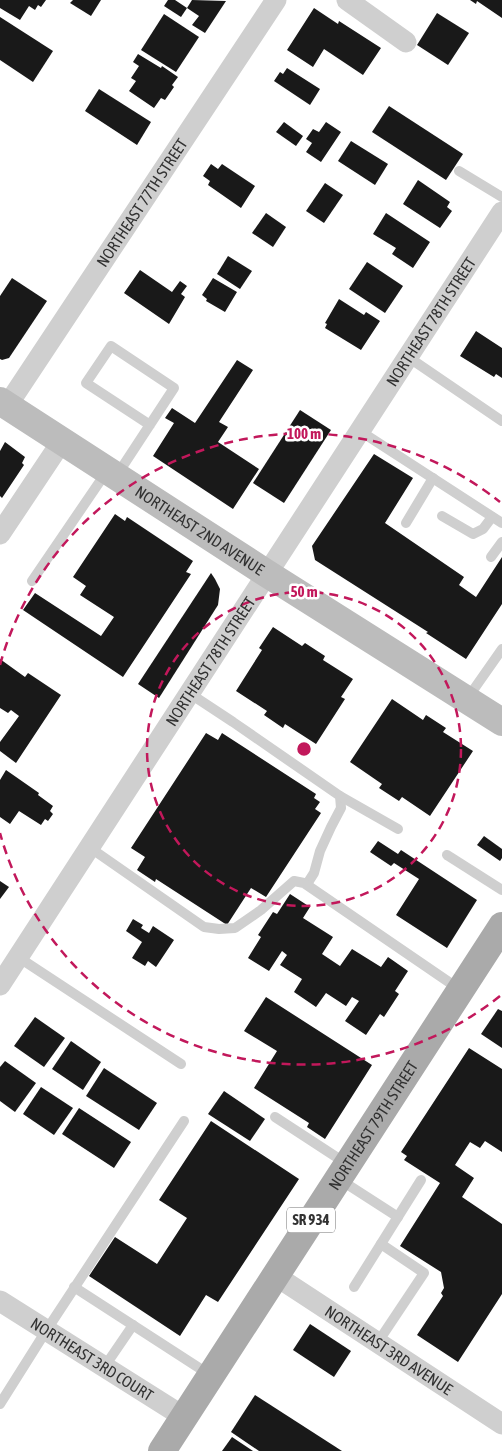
<svg xmlns="http://www.w3.org/2000/svg" width="502" height="1451" viewBox="0 0 502 1451" font-family="'Asap Condensed',sans-serif">
	<style>
		.building { fill: #191919 }
		.lines { fill: none; stroke-linecap: round; stroke-linejoin: round }
		.lane { stroke: #cfcfcf; stroke-width: 10 }
		.street { stroke: #cfcfcf; stroke-width: 21 }
		.secondary { stroke: #bcbcbc; stroke-width: 28 }
		.primary { stroke: #aaa; stroke-width: 28 }
		.ring { fill: none; stroke: #c2185b; stroke-width: 2.5; stroke-dasharray: 9 6 }
		.labels { text-anchor: middle; stroke-width: 5; stroke-linejoin: round; paint-order: stroke }
		.shield { fill: #fff; stroke: #707070; stroke-width: 1 }
		.shield-label { font-size: 15px; font-weight: bold; fill: #323232 }
		.street-label { font-size: 16px; fill: #323232; stroke: #fff }
		.centre { fill: #c2185b; stroke: #fff; stroke-width: 2.5 }
		.ring-label { font-size: 15px; text-anchor: middle; font-weight: bold; fill: #c2185b; stroke: #fff; stroke-width: 5; stroke-linejoin: round; paint-order: stroke }
	</style>
	<rect width="100%" height="100%" fill="#fff"/>
	<g class="building">
		<polygon points="0,0 46,0 41,7 38,5 35,10 29,6 20,20 0,8"/>
		<polygon points="73,0 101,0 91,16 70,3"/>
		<polygon points="168,0 175,0 187,8 181,17 164,6"/>
		<polygon points="192,0 226,1 205,33 192,25 199,16 187,8"/>
		<polygon points="470,0 502,0 502,18 477,1 476,4"/>
		<polygon points="314,8 338,24 339,21 381,48 363,75 324,49 313,67 287,50"/>
		<polygon points="437,13 469,33 448,65 417,45"/>
		<polygon points="164,14 199,37 176,72 141,50"/>
		<polygon points="0,17 53,51 33,82 0,60"/>
		<polygon points="138,54 161,68 162,66 178,77 172,85 174,87 165,100 161,98 154,108 129,91 136,81 131,78 139,66 133,62"/>
		<polygon points="287,68 320,89 310,105 274,81 280,72 283,74"/>
		<polygon points="99,89 151,122 137,145 85,111"/>
		<polygon points="389,106 463,154 446,180 372,132"/>
		<polygon points="284,122 303,136 296,146 276,132"/>
		<polygon points="326,122 341,132 321,162 306,152 312,143 306,139 313,129 319,132"/>
		<polygon points="351,141 388,164 375,185 338,161"/>
		<polygon points="211,164 218,169 222,164 255,186 241,208 208,185 210,181 203,176"/>
		<polygon points="418,180 450,202 447,207 452,211 440,228 403,204"/>
		<polygon points="325,183 343,195 324,223 306,211"/>
		<polygon points="266,213 286,227 273,247 252,233"/>
		<polygon points="386,213 430,242 413,268 392,254 396,248 373,234"/>
		<polygon points="228,256 252,271 240,289 217,274"/>
		<polygon points="367,262 403,286 385,313 349,289"/>
		<polygon points="140,270 172,292 180,281 187,286 181,294 185,297 169,324 124,293"/>
		<polygon points="12,278 47,301 9,358 2,360 0,359 0,296"/>
		<polygon points="213,278 237,292 225,312 206,301 207,299 202,295"/>
		<polygon points="339,299 364,315 366,312 380,321 361,350 325,328 327,324 325,323"/>
		<polygon points="476,331 502,348 502,378 496,374 494,377 460,356"/>
		<polygon points="237,360 253,370 219,422 228,427 218,442 259,469 233,509 153,456 174,423 165,418 172,408 195,423"/>
		<polygon points="300,410 331,430 284,503 253,483"/>
		<polygon points="5,442 25,457 22,463 24,465 2,498 0,496 0,451"/>
		<polygon points="374,454 413,478 385,523 464,577 459,585 476,597 502,557 502,604 466,659 426,633 428,632 315,560 312,546"/>
		<polygon points="115,514 125,521 127,517 193,561 186,572 191,574 123,677 23,610 35,593 101,636 114,617 80,595 86,586 73,577"/>
		<polygon points="211,573 215,579 220,589 218,605 159,698 138,684"/>
		<polygon points="273,627 302,646 305,643 325,656 323,660 353,679 341,697 345,699 316,744 285,724 283,728 264,715 267,711 236,691 262,650 259,648"/>
		<polygon points="0,659 25,677 28,673 61,695 16,763 0,751 0,742 19,716 11,710 8,713 0,708"/>
		<polygon points="392,699 423,720 426,715 446,728 443,732 473,751 430,816 402,797 399,801 379,788 382,784 350,762"/>
		<polygon points="206,733 218,740 222,733 316,794 314,798 320,802 315,809 321,813 266,897 251,888 227,925 156,879 155,882 137,870 145,857 131,848"/>
		<polygon points="6,770 39,793 38,795 53,806 50,811 53,814 48,821 45,819 41,825 19,811 10,824 0,817 0,780"/>
		<polygon points="484,836 502,849 502,858 500,861 477,845"/>
		<polygon points="378,841 398,854 401,850 477,900 447,948 396,915 419,879 394,863 391,866 370,852"/>
		<polygon points="0,881 9,887 0,899"/>
		<polygon points="290,894 310,907 303,918 333,937 322,954 340,966 352,949 381,967 388,957 408,971 395,991 399,994 384,1017 380,1014 366,1035 345,1021 359,1001 352,997 346,1006 326,993 316,1007 294,992 302,979 280,965 287,955 282,951 269,971 248,958 261,937 258,935 273,912 277,914"/>
		<polygon points="133,919 143,925 141,928 149,933 153,926 174,940 156,967 148,961 145,966 132,958 142,942 126,931"/>
		<polygon points="266,997 372,1065 325,1139 307,1127 309,1123 254,1088 277,1051 244,1031"/>
		<polygon points="498,1009 502,1011 502,1048 481,1034"/>
		<polygon points="35,1017 65,1038 44,1067 14,1046"/>
		<polygon points="71,1041 101,1062 83,1090 52,1069"/>
		<polygon points="469,1048 502,1069 502,1152 485,1141 480,1148 470,1142 455,1165 474,1178 462,1197 502,1224 502,1294 458,1362 417,1335 443,1296 441,1293 444,1288 441,1272 400,1246 440,1183 404,1160 407,1156 401,1152"/>
		<polygon points="5,1061 36,1083 15,1112 0,1101 0,1067"/>
		<polygon points="104,1068 157,1103 139,1130 86,1096"/>
		<polygon points="41,1087 73,1108 54,1135 23,1114"/>
		<polygon points="224,1091 265,1119 250,1141 208,1114"/>
		<polygon points="79,1108 131,1142 114,1168 62,1134"/>
		<polygon points="211,1121 299,1179 218,1302 206,1295 180,1336 89,1276 115,1237 157,1264 187,1218 159,1200"/>
		<polygon points="310,1324 351,1351 334,1377 293,1350"/>
		<polygon points="255,1395 342,1451 259,1451 231,1432"/>
		<polygon points="232,1437 253,1451 222,1451"/>
	</g>
	<g class="lines">
		<g class="lane">
			<polyline points="459,171 502,197"/>
			<polyline points="408,357 502,421"/>
			<polyline points="360,431 502,523"/>
			<polyline points="117,475 174,388 111,346 86,383 150,425"/>
			<polyline points="442,516 473,534 483,529 492,517"/>
			<polyline points="406,523 433,478"/>
			<polyline points="491,557 502,542"/>
			<polyline points="32,581 107,471"/>
			<polyline points="189,693 233,722 340,796 341,808 331,827 320,851 314,873 307,884"/>
			<polyline points="467,699 502,649"/>
			<polyline points="340,796 398,829"/>
			<polyline points="89,847 204,927 219,929 235,928 261,910 294,881 304,883 459,989"/>
			<polyline points="447,855 502,890"/>
			<polyline points="18,957 181,1064"/>
			<polyline points="275,1117 347,1164"/>
			<polyline points="339,1179 398,1217"/>
			<polyline points="74,1287 210,1375"/>
			<polyline points="354,1287 421,1180"/>
			<polyline points="378,1342 424,1273 381,1244"/>
			<polyline points="105,1366 133,1325"/>
			<polyline points="0,1404 46,1331 184,1121"/>
		</g>
		<g class="street">
			<polyline points="347,0 406,42"/>
			<path id="s1" d="M7,406L276,0"/>
			<polyline points="0,534 62,441"/>
			<path id="s2" d="M0,985L502,212"/>
			<path id="s3" d="M276,1276L502,1424"/>
			<path id="s4" d="M0,1301L184,1417"/>
		</g>
		<path class="secondary" id="s5" d="M0,401L266,573L502,722"/>
		<path class="primary" id="s6" d="M162,1451L502,926"/>
	</g>
	<g class="ring">
		<circle cx="304" cy="749" r="157"/>
		<path d="M500 996A315 315 0 0 1 0 833M0 665A315 315 0 0 1 500 502"/>
	</g>
	<g class="labels">
		<rect class="shield" x="287" y="1207.5" width="48" height="25" rx="4"/>
		<g class="shield-label">
			<text x="311" y="1225">SR 934</text>
		</g>
		<g class="street-label">
			<text dy="6" stroke="none"><textPath href="#s1" startOffset="244">NORTHEAST 77TH STREET</textPath></text>
			<text dy="6" stroke="none"><textPath href="#s2" startOffset="791">NORTHEAST 78TH STREET</textPath></text>
			<text dy="6" stroke="none"><textPath href="#s5" startOffset="238">NORTHEAST 2ND AVENUE</textPath></text>
			<text dy="6" stroke="none"><textPath href="#s2" startOffset="386">NORTHEAST 78TH STREET</textPath></text>
			<text dy="6" stroke="none"><textPath href="#s6" startOffset="388">NORTHEAST 79TH STREET</textPath></text>
			<text dy="6" stroke="none"><textPath href="#s3" startOffset="135">NORTHEAST 3RD AVENUE</textPath></text>
			<text dy="6" stroke="none"><textPath href="#s4" startOffset="109">NORTHEAST 3RD COURT</textPath></text>
		</g>
	</g>
	<circle cx="304" cy="749" r="8" class="centre"/>
	<g class="ring-label">
		<text x="304" y="439">100 m</text>
		<text x="304" y="597">50 m</text>
	</g>
</svg>
